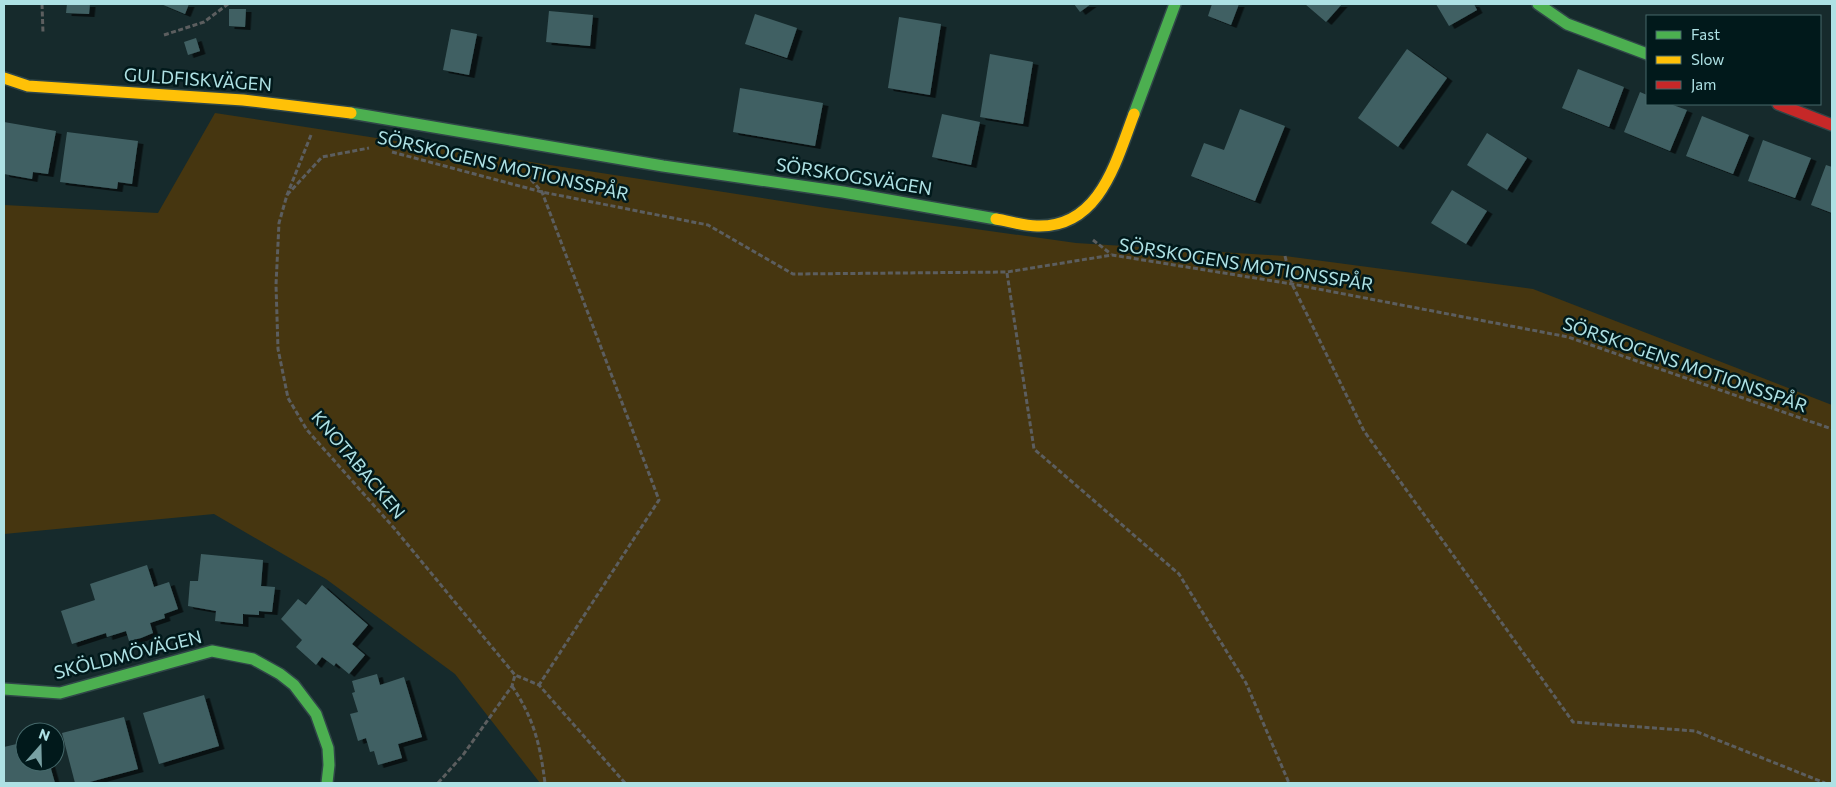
<svg xmlns="http://www.w3.org/2000/svg" width="1836" height="787" viewBox="0 0 1836 787" font-family="Commissioner,sans-serif">
	<style>
		.green { fill: #463610 }
		.building { fill: #416063; filter: url(#shadow) }
		.lines { fill: none; stroke-linecap: round; stroke-linejoin: round }
		.fast-casing { stroke: #304648; stroke-width: 14 }
		.slow-casing { stroke: #304648; stroke-width: 14 }
		.jam-casing { stroke: #304648; stroke-width: 14 }
		.path { stroke: #5c5e5f; stroke-width: 3; stroke-dasharray: 5 2.5; stroke-linecap: butt }
		.fast { stroke: #4caf50; stroke-width: 11 }
		.slow { stroke: #ffc107; stroke-width: 11 }
		.jam { stroke: #c62828; stroke-width: 11 }
		.labels { text-anchor: middle; stroke-width: 5; stroke-linejoin: round; paint-order: stroke }
		.street-label { font-size: 18px; fill: #aee1e4; stroke: #01191b }
	</style>
	<defs>
		<filter id="shadow"><feDropShadow dx="5.5" dy="3" stdDeviation="0" flood-color="#0009"/></filter>
	</defs>
	<rect width="100%" height="100%" fill="#162a2c"/>
	<polygon class="green" points="215,113 826,208 1076,243 1285,256 1533,289 1832,405 1832,783 540,783 455,674 326,579 214,514 4,534 4,205 158,213"/>
	<g class="building">
		<polygon points="67,4 90,4 89,14 66,13"/>
		<polygon points="161,4 189,4 185,14"/>
		<polygon points="1074,4 1091,4 1080,12"/>
		<polygon points="1212,4 1239,4 1231,25 1208,16"/>
		<polygon points="1305,4 1342,4 1326,22"/>
		<polygon points="1436,4 1474,4 1477,10 1449,26"/>
		<polygon points="229,9 246,9 245,27 229,26"/>
		<polygon points="549,11 593,15 590,46 546,42"/>
		<polygon points="755,14 797,28 787,58 745,44"/>
		<polygon points="899,17 941,24 930,95 888,88"/>
		<polygon points="451,29 477,34 469,75 443,70"/>
		<polygon points="196,38 200,51 188,55 184,42"/>
		<polygon points="1407,49 1447,78 1398,147 1358,118"/>
		<polygon points="990,54 1033,62 1023,124 980,117"/>
		<polygon points="1578,69 1624,87 1609,127 1562,108"/>
		<polygon points="740,88 823,103 815,146 733,132"/>
		<polygon points="1640,92 1647,95 1647,104 1670,104 1687,110 1670,151 1624,132"/>
		<polygon points="1240,109 1285,126 1255,201 1191,176 1204,143 1224,150"/>
		<polygon points="942,114 980,122 971,165 932,157"/>
		<polygon points="1702,116 1749,135 1733,174 1686,156"/>
		<polygon points="4,122 56,131 48,174 33,172 32,179 4,174"/>
		<polygon points="67,132 138,141 132,184 118,182 117,189 60,182"/>
		<polygon points="1487,133 1527,158 1507,190 1467,165"/>
		<polygon points="1763,140 1811,158 1795,198 1748,181"/>
		<polygon points="1826,165 1832,167 1832,213 1811,205"/>
		<polygon points="1452,190 1487,211 1466,244 1431,223"/>
		<polygon points="201,554 263,560 261,586 275,587 272,612 259,611 259,615 243,614 243,624 215,621 216,611 188,606 190,581 198,581"/>
		<polygon points="147,565 154,587 169,582 178,609 164,614 165,618 150,623 153,633 141,638 129,641 126,631 107,637 106,633 72,644 61,611 95,600 90,584"/>
		<polygon points="322,585 368,625 352,644 365,655 349,674 336,663 334,666 322,657 316,665 296,647 302,640 281,619 298,599 306,605"/>
		<polygon points="377,674 380,685 404,677 422,737 398,744 402,758 378,765 374,751 370,752 366,738 358,741 350,714 358,712 352,693 355,692 352,681"/>
		<polygon points="204,695 219,746 159,764 143,713"/>
		<polygon points="124,717 138,769 86,783 75,783 62,733"/>
		<polygon points="25,742 25,762 49,762 55,783 4,783 4,747"/>
	</g>
	<g class="lines">
		<g class="fast-casing">
			<g id="fast">
				<polyline points="1538,4 1567,24 1647,54"/>
				<polyline points="351,113 663,166 843,192 996,219"/>
				<polyline points="1134,114 1175,4"/>
				<polyline points="4,689 60,693 212,651 253,659 280,674 294,685 316,714 328,748 329,765 327,783"/>
			</g>
		</g>
		<g class="slow-casing">
			<g id="slow">
				<polyline points="4,78 28,86 243,100 351,113"/>
				<path d="M996,219C1009,221 1023,226 1037,226C1100,228 1116,161 1134,114"/>
			</g>
		</g>
		<g class="jam-casing">
			<polyline id="jam" points="1778,104 1832,125"/>
		</g>
		<g class="path">
			<polyline points="42,4 43,33"/>
			<polyline points="164,35 204,22 228,4"/>
			<polyline points="311,135 287,195 279,223 276,285 278,349 288,398 307,430 394,528 515,675 539,685 625,783"/>
			<polyline points="392,152 542,192 708,225 793,274 1007,272 1112,255 1292,284 1568,337 1832,429"/>
			<polyline points="526,174 542,192 659,500 539,685"/>
			<polyline points="287,195 322,157 369,148"/>
			<polyline points="1093,240 1111,254"/>
			<polyline points="1285,256 1292,284 1364,431 1573,722 1695,731 1825,783"/>
			<polyline points="1007,273 1034,449 1179,574 1246,683 1289,783"/>
			<path d="M512,686C534,719 540,744 545,783"/>
			<polyline points="438,783 463,755 512,686 515,675"/>
		</g>
		<use href="#fast" class="fast"/>
		<use href="#slow" class="slow"/>
		<use href="#jam" class="jam"/>
	</g>
	<g class="labels">
		<g class="street-label">
			<text transform="translate(198 80) rotate(4)" y="6">GULDFISKVÄGEN</text>
			<text transform="translate(503 166) rotate(13)" y="6">SÖRSKOGENS MOTIONSSPÅR</text>
			<text transform="translate(854 177) rotate(9)" y="6">SÖRSKOGSVÄGEN</text>
			<text transform="translate(1246 265) rotate(9)" y="6">SÖRSKOGENS MOTIONSSPÅR</text>
			<text transform="translate(1685 365) rotate(19)" y="6">SÖRSKOGENS MOTIONSSPÅR</text>
			<text transform="translate(358 465) rotate(50)" y="6">KNOTABACKEN</text>
			<text transform="translate(128 655) rotate(-14)" y="6">SKÖLDMÖVÄGEN</text>
		</g>
	</g>
	<rect width="1836" height="787" fill="none" stroke="#aee1e4" stroke-width="10"/>
	<rect x="1646" y="15" width="175" height="90" fill="#01191b" stroke="#46696b"/>
	<rect x="1656" y="31" width="25" height="8" fill="#4caf50" stroke="#46696b"/>
	<text x="1691" y="40" font-size="15" fill="#aee1e4">Fast</text>
	<rect x="1656" y="56" width="25" height="8" fill="#ffc107" stroke="#46696b"/>
	<text x="1691" y="65" font-size="15" fill="#aee1e4">Slow</text>
	<rect x="1656" y="81" width="25" height="8" fill="#c62828" stroke="#46696b"/>
	<text x="1691" y="90" font-size="15" fill="#aee1e4">Jam</text>
	<g transform="translate(40 747) rotate(20)"><circle r="24" fill="#01191b" stroke="#46696b"/>
	<path d="M0-4L9 19L0 12L-9 19Z" fill="#79a1a4"/>
	<text y="-8" font-size="14" font-weight="bold" text-anchor="middle" fill="#aee1e4">N</text>
	</g>
</svg>
